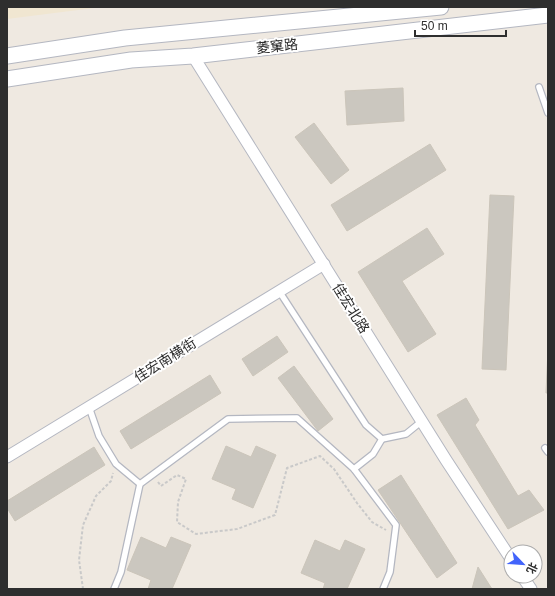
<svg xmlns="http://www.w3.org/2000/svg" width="555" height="596" viewBox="0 0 555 596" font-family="Helvetica,'Noto Sans SC',sans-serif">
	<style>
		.education { fill: #f0e6d1 }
		.building { fill: #cbc7bf; stroke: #cbc5ba }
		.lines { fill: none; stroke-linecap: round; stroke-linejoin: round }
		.lane-casing { stroke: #b4b7c1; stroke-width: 8 }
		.street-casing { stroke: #b4b7c1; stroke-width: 13 }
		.secondary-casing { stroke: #b4b7c1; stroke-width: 17 }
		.path { stroke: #c9c9c9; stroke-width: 2; stroke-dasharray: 3 2; stroke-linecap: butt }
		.lane { stroke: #fff; stroke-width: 5.5 }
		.street { stroke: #fff; stroke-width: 11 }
		.secondary { stroke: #fff; stroke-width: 15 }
		.labels { text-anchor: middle; stroke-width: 4; stroke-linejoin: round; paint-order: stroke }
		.street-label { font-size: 14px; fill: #2e2e2e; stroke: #fff }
	</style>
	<rect width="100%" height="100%" fill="#efe9e1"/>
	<polygon class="education" points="7,7 102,7 7,19"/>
	<g class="building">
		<polygon points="403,88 404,121 347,125 345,91"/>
		<polygon points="314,123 349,170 331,184 295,137"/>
		<polygon points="430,144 446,170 347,231 331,205"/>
		<polygon points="490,195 514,196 506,370 482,369"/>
		<polygon points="427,228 444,254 402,281 436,334 408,352 358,272"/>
		<polygon points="277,336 288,352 253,376 242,359"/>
		<polygon points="548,349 548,393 546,393"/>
		<polygon points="294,366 333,419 318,431 278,378"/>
		<polygon points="210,375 221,393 131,449 120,431"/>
		<polygon points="466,398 479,420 475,425 518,496 529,490 544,510 508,529 437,415"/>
		<polygon points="226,446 251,457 256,446 276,455 253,508 232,499 236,489 212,479"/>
		<polygon points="94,447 105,465 15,521 7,508 7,501"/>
		<polygon points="401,475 457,563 437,578 378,490"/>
		<polygon points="141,537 166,548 171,537 191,545 172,589 148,589 151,580 127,570"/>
		<polygon points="315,540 340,551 345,540 365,549 347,589 323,589 325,583 301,573"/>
		<polygon points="478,567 492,589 472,589"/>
	</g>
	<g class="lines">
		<g class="lane-casing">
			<g id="lane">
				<polyline points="539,87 548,113"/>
				<polyline points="279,291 366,425 382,439 406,434 422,421"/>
				<polyline points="89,407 99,436 116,464 140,484"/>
				<polyline points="545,448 548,452"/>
				<polyline points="354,469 373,454 382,439"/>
				<polyline points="114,589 121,572 140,484 228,419 297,418 354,469 396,525 390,572 383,589"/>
			</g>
		</g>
		<g class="street-casing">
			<g id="street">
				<polyline points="193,56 446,460 511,559"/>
				<polyline points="7,457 324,264"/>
				<polyline points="522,576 531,589"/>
			</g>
		</g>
		<g class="secondary-casing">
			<g id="secondary">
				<polyline points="7,56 125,38 441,7"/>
				<polyline points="7,79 131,60 193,56 548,15"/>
			</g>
		</g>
		<g class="path">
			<polyline points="158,482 161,486 177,475 186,479 178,502 177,522 196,534 237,529 275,515 287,468 320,456 334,469 357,503 372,522 386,530"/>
			<polyline points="83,589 79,560 83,525 96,496 111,481 113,473"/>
		</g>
		<use href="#lane" class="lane"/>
		<use href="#street" class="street"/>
		<use href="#secondary" class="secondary"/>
	</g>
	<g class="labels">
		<g class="street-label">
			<text transform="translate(277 46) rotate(-6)" y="5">菱窠路</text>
			<text transform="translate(351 308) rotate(58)" y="5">佳宏北路</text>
			<text transform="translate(165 360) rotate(-32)" y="5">佳宏南横街</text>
		</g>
	</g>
	<rect width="555" height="596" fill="none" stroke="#2e2e2e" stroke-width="16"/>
	<g transform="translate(523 564) rotate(115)"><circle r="19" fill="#ffffff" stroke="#ababab"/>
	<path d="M0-3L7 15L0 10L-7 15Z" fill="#4264fb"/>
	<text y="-6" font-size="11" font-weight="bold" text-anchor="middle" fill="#2e2e2e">北</text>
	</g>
	<path d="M415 30v6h91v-6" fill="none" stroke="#2e2e2e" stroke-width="2"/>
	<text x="421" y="30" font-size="12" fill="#2e2e2e" stroke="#ffffff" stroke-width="3" paint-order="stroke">50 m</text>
</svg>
